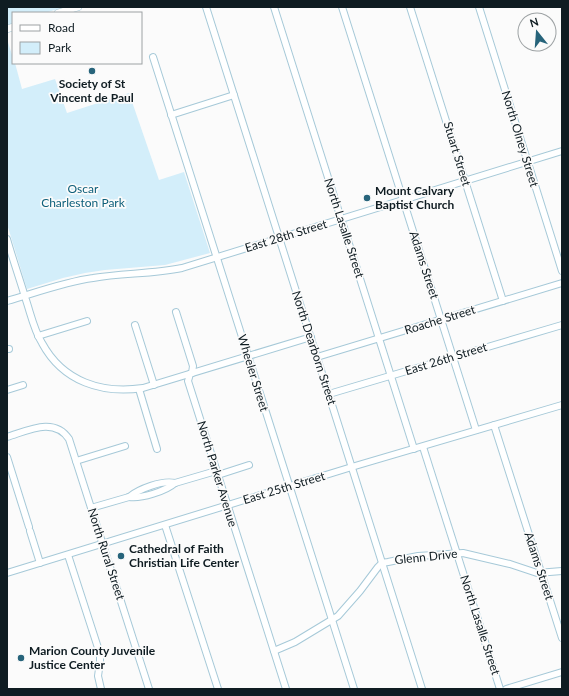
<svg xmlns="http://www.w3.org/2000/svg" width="569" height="696" viewBox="0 0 569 696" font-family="Lato,sans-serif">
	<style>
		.green { fill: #d3eefa }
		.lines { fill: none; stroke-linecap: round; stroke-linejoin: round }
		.minor-casing { stroke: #a6c9d8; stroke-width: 8 }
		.major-casing { stroke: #a6c9d8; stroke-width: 8 }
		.minor { stroke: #fff; stroke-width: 6 }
		.major { stroke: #fff; stroke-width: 7 }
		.poi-dot { fill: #27647b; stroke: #fbfbfb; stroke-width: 1.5 }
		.labels { text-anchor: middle; stroke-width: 3.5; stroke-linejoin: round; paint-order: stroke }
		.poi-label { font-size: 12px; font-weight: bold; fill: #0f1c22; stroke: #fbfbfb; text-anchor: start }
		.street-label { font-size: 12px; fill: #0f1c22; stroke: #fbfbfb }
		.park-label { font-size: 12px; fill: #0d5f7a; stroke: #fbfbfb }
	</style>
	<rect width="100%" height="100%" fill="#fbfbfb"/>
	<g class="green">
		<polygon points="7,7 64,7 45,13 13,13 13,23 7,25"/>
		<polygon points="7,39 13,58 13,63 15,63 22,89 55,79 67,113 129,93 159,180 184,172 210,253 165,265 105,270 85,273 63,278 27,289 7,224"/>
	</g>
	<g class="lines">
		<g class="minor-casing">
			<g id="minor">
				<polyline points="206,7 422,689"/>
				<polyline points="274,7 414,449"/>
				<polyline points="342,7 476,430"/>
				<polyline points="410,7 503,301"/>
				<polyline points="479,7 562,271"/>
				<polyline points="153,57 354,689"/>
				<polyline points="171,115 234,95"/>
				<path d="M7,239C13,260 20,280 26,300C31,315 34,330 42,343C63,382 102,394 143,388L311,337"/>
				<path d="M7,301C35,293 64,282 93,278C122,273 153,274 182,268L562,151"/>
				<polyline points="176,312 193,366 192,373"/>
				<polyline points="135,325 154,385"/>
				<polyline points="38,336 87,321"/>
				<polyline points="7,349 9,349"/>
				<polyline points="317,357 562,283"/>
				<polyline points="190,374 188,381 286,689"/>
				<polyline points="139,389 157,449"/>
				<polyline points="7,390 23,385"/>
				<polyline points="329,394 562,325"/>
				<polyline points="494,425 562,638"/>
				<path d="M7,437C27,431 54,416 69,439L149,689"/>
				<polyline points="423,447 500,689"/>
				<polyline points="7,457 29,527"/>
				<polyline points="76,461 125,446"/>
				<polyline points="218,475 249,465"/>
				<path d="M129,497C141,499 166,491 175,483L216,471"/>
				<path d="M91,508L129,497C139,489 162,480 175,483"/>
				<polyline points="165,525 218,689"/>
				<polyline points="30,531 40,563"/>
				<polyline points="68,555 100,654 100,662 98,676 101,689"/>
				<polyline points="7,573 355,466 562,405"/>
				<polyline points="274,651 295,642 338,616 360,591 378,567 382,563 388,562 418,556 463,553 510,564 537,573 562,571"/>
				<polyline points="506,689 562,672"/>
			</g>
		</g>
		<g class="major-casing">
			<g id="major">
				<polyline points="58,13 78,7"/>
				<polyline points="7,29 13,27"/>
			</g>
		</g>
		<use href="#minor" class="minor"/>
		<use href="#major" class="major"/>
	</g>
	<g class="poi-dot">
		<circle cx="92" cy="71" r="4"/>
		<circle cx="367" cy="198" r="4"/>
		<circle cx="121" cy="556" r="4"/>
		<circle cx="21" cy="658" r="4"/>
	</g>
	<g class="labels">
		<g class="poi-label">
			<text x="92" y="88" text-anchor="middle">Society of St<tspan x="92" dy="14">Vincent de Paul</tspan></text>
			<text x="375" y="195">Mount Calvary<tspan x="375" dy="14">Baptist Church</tspan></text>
			<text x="129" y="553">Cathedral of Faith<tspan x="129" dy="14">Christian Life Center</tspan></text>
			<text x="29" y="655">Marion County Juvenile<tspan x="29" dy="14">Justice Center</tspan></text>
		</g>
		<g class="street-label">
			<text transform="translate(520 139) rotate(73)" y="4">North Olney Street</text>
			<text transform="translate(457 154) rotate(73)" y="4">Stuart Street</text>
			<text transform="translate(344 228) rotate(72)" y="4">North Lasalle Street</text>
			<text transform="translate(286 236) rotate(-17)" y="4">East 28th Street</text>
			<text transform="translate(424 265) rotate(72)" y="4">Adams Street</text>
			<text transform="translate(440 320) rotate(-17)" y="4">Roache Street</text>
			<text transform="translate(314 348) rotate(72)" y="4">North Dearborn Street</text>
			<text transform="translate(446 359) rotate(-17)" y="4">East 26th Street</text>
			<text transform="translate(253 373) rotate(73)" y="4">Wheeler Street</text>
			<text transform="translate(217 474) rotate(73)" y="4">North Parker Avenue</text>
			<text transform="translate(284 488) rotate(-17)" y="4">East 25th Street</text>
			<text transform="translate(106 554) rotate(72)" y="4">North Rural Street</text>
			<text transform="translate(426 557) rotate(-6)" y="4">Glenn Drive</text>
			<text transform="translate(539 566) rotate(72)" y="4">Adams Street</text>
			<text transform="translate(480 625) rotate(72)" y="4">North Lasalle Street</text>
		</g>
		<g class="park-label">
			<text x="83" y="193">Oscar<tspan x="83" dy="14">Charleston Park</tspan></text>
		</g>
	</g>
	<rect width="569" height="696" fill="none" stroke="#0f1c22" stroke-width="16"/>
	<rect x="12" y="12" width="130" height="52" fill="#fbfbfb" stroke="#9da2a4"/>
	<rect x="20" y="25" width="20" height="6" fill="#ffffff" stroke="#9da2a4"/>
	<text x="48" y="32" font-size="12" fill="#0f1c22">Road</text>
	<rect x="20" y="42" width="20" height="12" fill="#d3eefa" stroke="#9da2a4"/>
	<text x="48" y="52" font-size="12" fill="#0f1c22">Park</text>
	<g transform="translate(537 32) rotate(343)"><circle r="19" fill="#fbfbfb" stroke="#9da2a4"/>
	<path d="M0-3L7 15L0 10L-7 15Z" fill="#27647b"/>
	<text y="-6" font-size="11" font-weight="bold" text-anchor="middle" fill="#0f1c22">N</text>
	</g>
</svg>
